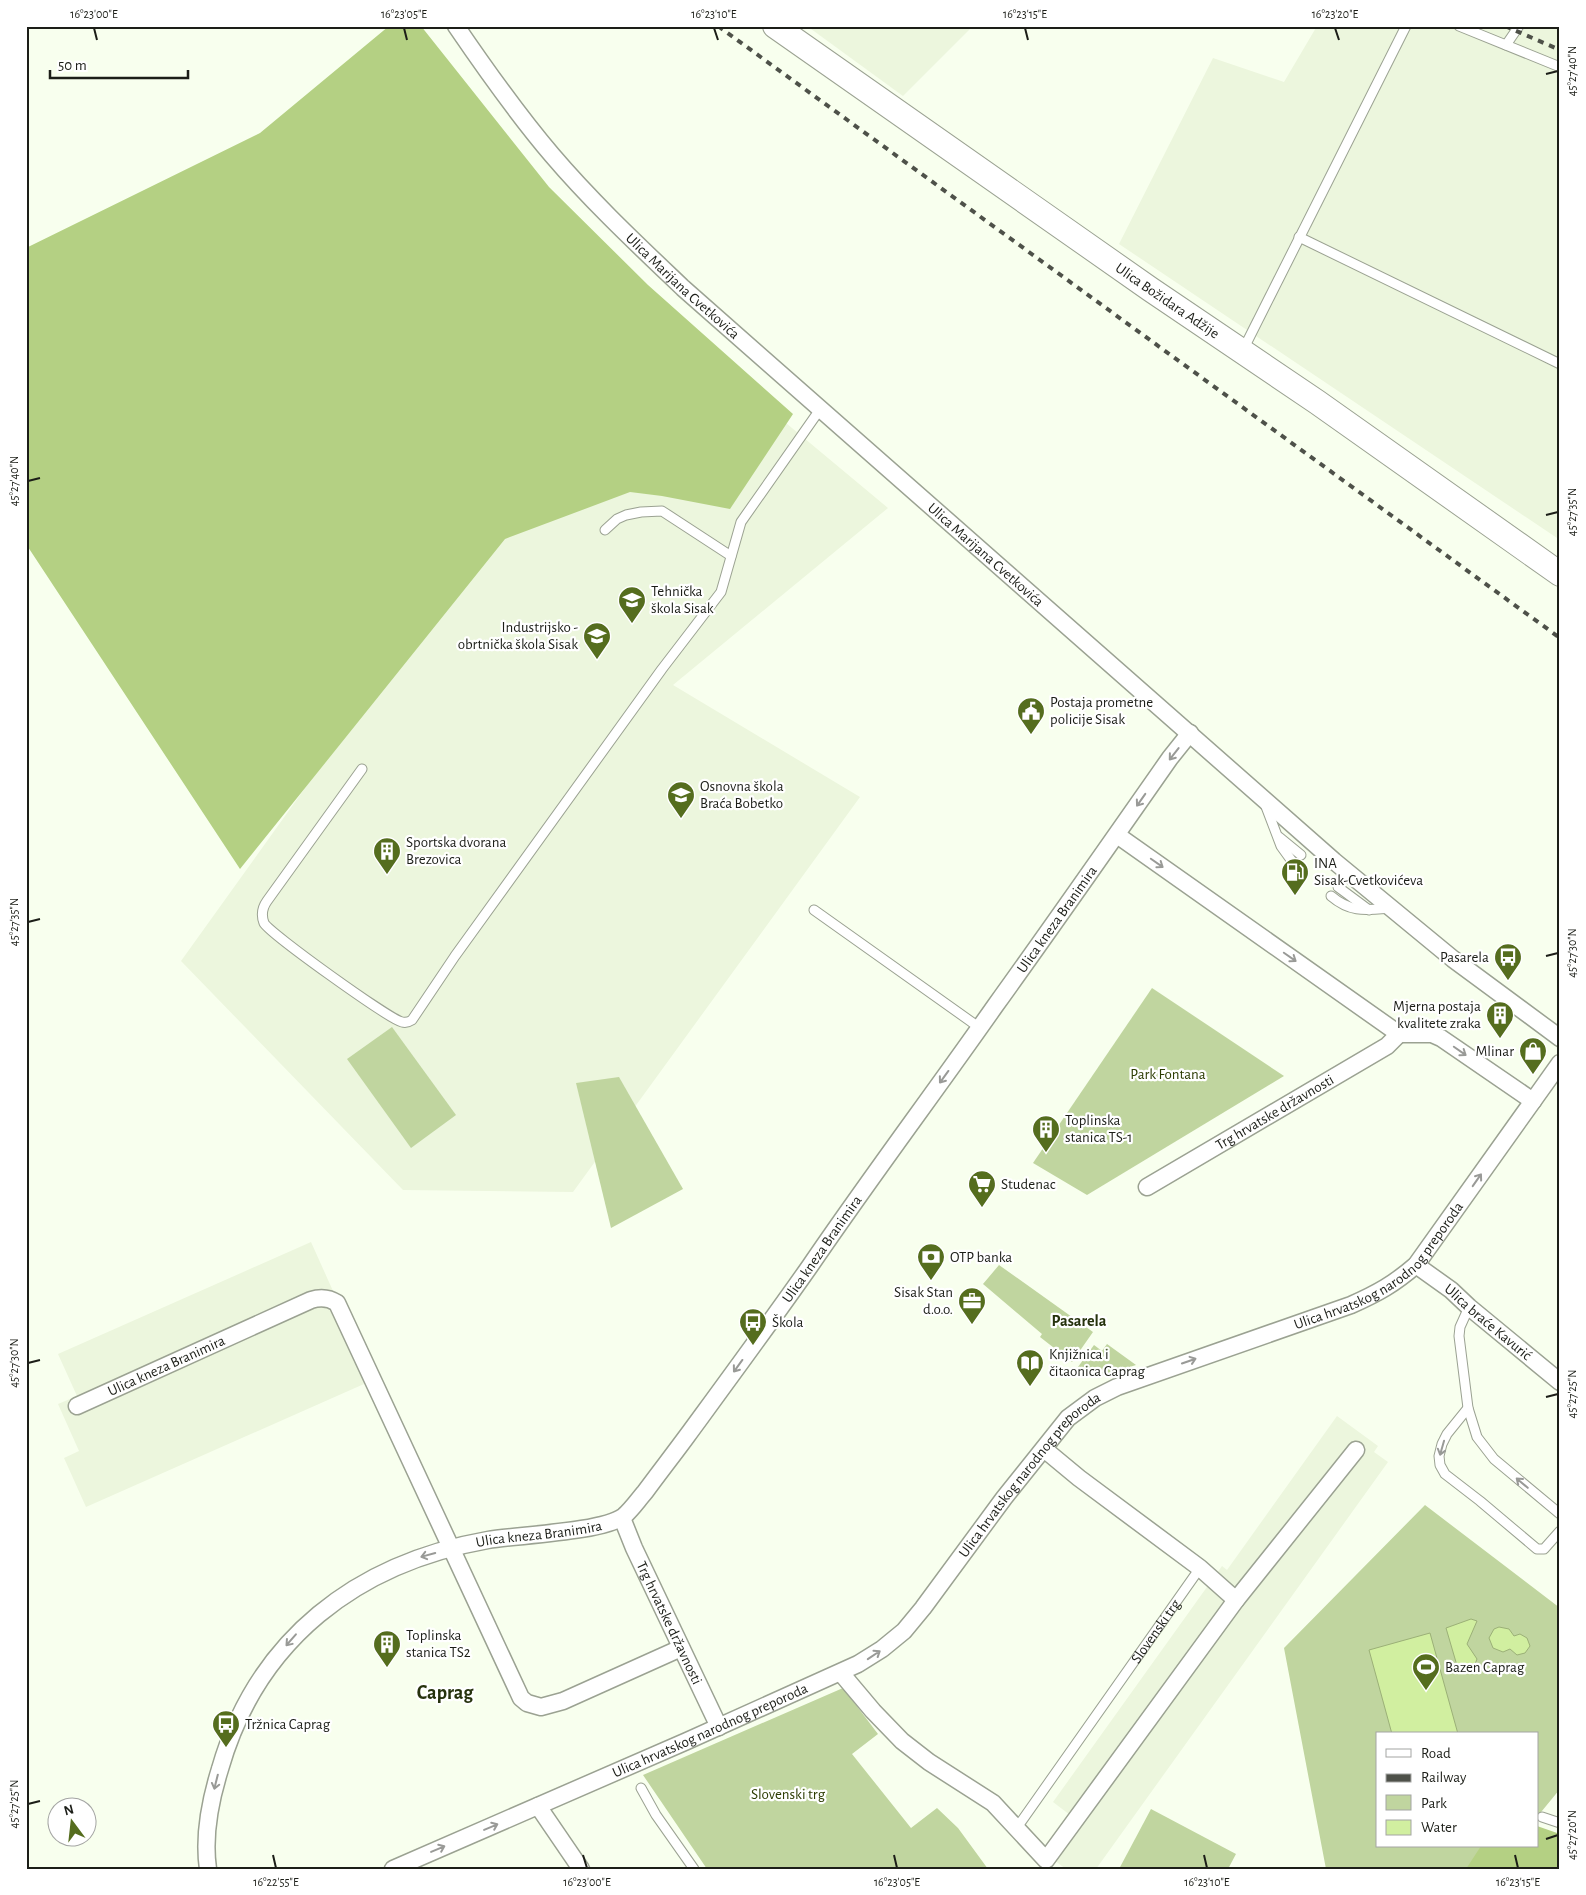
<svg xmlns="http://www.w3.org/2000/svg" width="1586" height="1895" viewBox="0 0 1586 1895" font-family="'Alegreya Sans',sans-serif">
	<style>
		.built { fill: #ecf6dd }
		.green { fill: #c0d59f }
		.forest { fill: #b4d083 }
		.water { fill: #d1efa0; stroke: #9bb077 }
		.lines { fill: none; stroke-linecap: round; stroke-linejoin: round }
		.lane-casing { stroke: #9ba292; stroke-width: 11 }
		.street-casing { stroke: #9ba292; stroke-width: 19 }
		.secondary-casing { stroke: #9ba292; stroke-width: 26 }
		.lane { stroke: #fff; stroke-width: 9 }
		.street { stroke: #fff; stroke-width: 16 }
		.secondary { stroke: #fff; stroke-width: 24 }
		.rail { stroke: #4e5149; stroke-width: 4; stroke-dasharray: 6 6; stroke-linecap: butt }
		.oneway { stroke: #999a97 }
		.ticks { fill: none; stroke: #1c1e18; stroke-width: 2 }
		.labels { text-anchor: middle; stroke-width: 4.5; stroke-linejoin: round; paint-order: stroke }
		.street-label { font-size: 15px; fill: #1c1e18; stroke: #fff }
		.poi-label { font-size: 15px; fill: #1c1e18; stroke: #fff; text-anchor: start }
		.park-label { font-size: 15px; fill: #2c3c02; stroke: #fff }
		.neighbourhood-label { font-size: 16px; font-weight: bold; fill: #26320d; stroke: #fff }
		.district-label { font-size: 20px; font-weight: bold; fill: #26320d; stroke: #fff }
		.neatline { fill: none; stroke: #1c1e18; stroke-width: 2 }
		.ticks-label { font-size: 12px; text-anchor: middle; fill: #1c1e18 }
	</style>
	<rect width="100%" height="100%" fill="#f8ffee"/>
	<g class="built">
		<polygon points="807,26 973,26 903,96"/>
		<polygon points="1317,26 1560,26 1560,540 1119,244 1213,58 1284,82"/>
		<polygon points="780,418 888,508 673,685 860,797 573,1192 403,1190 181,961 490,530"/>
		<polygon points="311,1242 373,1380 86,1507 64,1458 79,1451 58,1404 77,1396 58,1354"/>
		<polygon points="1337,1416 1378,1446 1374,1452 1388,1462 1096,1869 1066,1869 1047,1855 1074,1818 1053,1802 1222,1566 1227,1570"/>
	</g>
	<g class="green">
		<polygon points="1152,988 1284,1076 1087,1195 1033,1163"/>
		<polygon points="392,1027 456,1115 411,1148 347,1059"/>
		<polygon points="619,1077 683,1189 611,1228 576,1083"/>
		<polygon points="999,1265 1093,1332 1072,1362 1040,1337 1042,1334 983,1284"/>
		<polygon points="1107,1344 1136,1365 1094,1378 1078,1367 1094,1345 1102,1351"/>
		<polygon points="1425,1505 1560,1608 1560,1789 1537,1817 1537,1734 1377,1734 1377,1846 1509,1846 1487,1869 1326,1869 1284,1648"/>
		<polygon points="843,1688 878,1734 852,1754 911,1828 937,1808 958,1828 988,1869 707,1869 643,1775"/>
		<polygon points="1151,1809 1236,1854 1228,1869 1119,1869"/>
	</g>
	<g class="forest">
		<polygon points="389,26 421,26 549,187 648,285 793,414 730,509 662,496 630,492 505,539 240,869 26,544 26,248 260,133"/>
		<polygon points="1537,1826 1560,1834 1560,1869 1466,1869 1481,1846 1537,1846"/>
	</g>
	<g class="water">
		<polygon points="1471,1619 1477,1621 1467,1644 1477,1659 1475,1664 1458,1669 1446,1628"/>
		<polygon points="1499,1627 1509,1629 1514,1636 1520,1634 1527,1638 1530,1646 1525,1653 1517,1655 1510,1649 1503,1652 1493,1648 1489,1638 1494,1629"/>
		<polygon points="1430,1633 1458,1734 1392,1734 1369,1650"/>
	</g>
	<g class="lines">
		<g class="lane-casing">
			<g id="lane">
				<polyline points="1459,26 1560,67"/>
				<polyline points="1506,45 1519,26"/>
				<polyline points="1299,237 1560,364"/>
				<polyline points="1243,350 1406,26"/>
				<polyline points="605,530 617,519 626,515 641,512 662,511 731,556"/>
				<path d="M362,769L267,901C262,908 261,915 264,923C269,933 389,1019 402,1022C406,1023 409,1022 412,1020L455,956L662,669L721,592L741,522L821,408"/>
				<polyline points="1265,804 1281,846 1294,864"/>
				<polyline points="1279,837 1301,855"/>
				<polyline points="1338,887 1369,910"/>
				<path d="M1331,896C1351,913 1366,910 1391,908"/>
				<polyline points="814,910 980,1028"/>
				<polyline points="1469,1307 1460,1327 1459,1336 1468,1408 1477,1437 1494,1459 1560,1514"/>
				<polyline points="1468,1408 1447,1434 1442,1444 1439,1456 1440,1465 1445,1474 1480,1501 1537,1549 1544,1549 1560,1531"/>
				<polyline points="641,1788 656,1815 694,1869"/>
				<polyline points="1542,1817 1560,1823"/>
				<path id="s1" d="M1016,1829L1200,1568"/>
			</g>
		</g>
		<g class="street-casing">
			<g id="street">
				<path id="s2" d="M456,26C486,70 517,114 552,155C592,202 638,245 683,288L1334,861L1453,959L1560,1038"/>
				<polyline points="1117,835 1399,1034 1432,1034 1441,1038 1533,1101"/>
				<path id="s3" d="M1147,1187L1387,1046L1399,1034"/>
				<path id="s4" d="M1416,1265L1451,1290L1469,1307L1560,1382"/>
				<path id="s5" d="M77,1406L311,1300C320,1297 328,1297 337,1303L521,1698L527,1703L541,1707L563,1701L681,1648"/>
				<polyline points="1044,1449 1079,1478 1200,1568 1236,1600"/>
				<path id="s6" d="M622,1518L634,1548L719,1727"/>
				<polyline points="841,1673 873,1711 902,1741 929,1762 993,1803 1046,1860 1236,1600 1356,1450"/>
				<polyline points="538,1806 581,1869"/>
				<path id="s7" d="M208,1869C203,1835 210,1801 220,1769C257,1639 357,1563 488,1540C518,1535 603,1532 624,1516C632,1509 638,1500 645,1492C659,1473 673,1455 687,1436C728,1380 770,1323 810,1266C870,1178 934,1093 995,1006C1054,924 1112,841 1170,758L1190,733"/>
				<path id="s8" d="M393,1869L687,1741L858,1664L882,1649L904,1631L923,1608L1004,1498L1068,1418L1095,1398L1117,1387L1351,1305C1378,1293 1394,1284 1416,1265L1560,1063"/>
			</g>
		</g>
		<g class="secondary-casing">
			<g id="secondary">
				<path id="s9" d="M775,26L1150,289L1317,402L1560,574"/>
			</g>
		</g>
		<use href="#lane" class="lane"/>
		<use href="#street" class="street"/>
		<use href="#secondary" class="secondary"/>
		<g class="rail">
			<polyline points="718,26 1560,638"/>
			<polyline points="1505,26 1560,50"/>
		</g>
	</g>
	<defs><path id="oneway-shaft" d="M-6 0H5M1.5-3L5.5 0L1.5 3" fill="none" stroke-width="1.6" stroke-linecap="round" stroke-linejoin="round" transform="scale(1.25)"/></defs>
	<g class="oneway">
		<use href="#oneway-shaft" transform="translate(1174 754) rotate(128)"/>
		<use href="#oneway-shaft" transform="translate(1141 800) rotate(125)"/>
		<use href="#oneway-shaft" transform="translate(1157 863) rotate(35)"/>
		<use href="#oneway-shaft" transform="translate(1290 957) rotate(35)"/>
		<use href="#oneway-shaft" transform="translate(1460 1051) rotate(35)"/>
		<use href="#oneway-shaft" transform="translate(944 1077) rotate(126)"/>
		<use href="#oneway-shaft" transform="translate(1477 1180) rotate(-55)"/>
		<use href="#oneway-shaft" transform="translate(1189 1361) rotate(-19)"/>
		<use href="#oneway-shaft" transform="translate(738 1366) rotate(126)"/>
		<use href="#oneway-shaft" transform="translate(1442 1448) rotate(106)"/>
		<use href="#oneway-shaft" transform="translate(1522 1483) rotate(-140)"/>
		<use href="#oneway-shaft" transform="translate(428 1555) rotate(165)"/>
		<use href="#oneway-shaft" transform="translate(291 1640) rotate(131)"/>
		<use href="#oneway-shaft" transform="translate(874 1655) rotate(-34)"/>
		<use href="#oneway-shaft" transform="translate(216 1782) rotate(104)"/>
		<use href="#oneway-shaft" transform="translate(491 1827) rotate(-23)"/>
		<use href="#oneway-shaft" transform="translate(438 1849) rotate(-23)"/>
	</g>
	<path class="ticks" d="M94,28L97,40M404,28L407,40M714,28L718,40M1025,28L1028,40M1335,28L1339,40M1546,74L1558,71M28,481L40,478M1546,515L1558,512M28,922L40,919M1546,956L1558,953M28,1363L40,1360M1546,1397L1558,1394M28,1804L40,1801M1546,1839L1558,1835M273,1855L276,1868M583,1855L587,1868M894,1855L897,1868M1204,1855L1207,1868M1515,1855L1518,1868"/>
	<defs>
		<g id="school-pin" transform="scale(1.4375)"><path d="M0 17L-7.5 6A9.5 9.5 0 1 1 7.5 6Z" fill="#556d1e" stroke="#fff"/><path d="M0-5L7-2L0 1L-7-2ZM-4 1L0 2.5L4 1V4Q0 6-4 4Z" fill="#fff"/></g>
		<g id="civic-pin" transform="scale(1.4375)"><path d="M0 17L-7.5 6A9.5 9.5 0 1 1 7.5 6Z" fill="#556d1e" stroke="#fff"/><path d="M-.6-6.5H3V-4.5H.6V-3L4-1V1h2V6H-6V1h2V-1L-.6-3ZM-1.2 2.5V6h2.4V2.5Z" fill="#fff"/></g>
		<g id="building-pin" transform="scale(1.4375)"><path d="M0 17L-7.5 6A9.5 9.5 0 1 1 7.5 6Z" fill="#556d1e" stroke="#fff"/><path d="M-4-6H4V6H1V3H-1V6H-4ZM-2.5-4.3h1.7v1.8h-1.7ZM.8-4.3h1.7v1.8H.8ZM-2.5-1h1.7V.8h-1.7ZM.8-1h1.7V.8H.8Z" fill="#fff"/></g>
		<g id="fuel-pin" transform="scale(1.4375)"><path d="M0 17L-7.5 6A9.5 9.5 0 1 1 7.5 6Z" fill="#556d1e" stroke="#fff"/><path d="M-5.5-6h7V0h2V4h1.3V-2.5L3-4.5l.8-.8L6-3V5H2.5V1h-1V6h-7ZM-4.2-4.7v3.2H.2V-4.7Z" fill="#fff"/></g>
		<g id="bus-pin" transform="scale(1.4375)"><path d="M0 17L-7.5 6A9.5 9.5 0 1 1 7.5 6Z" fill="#556d1e" stroke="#fff"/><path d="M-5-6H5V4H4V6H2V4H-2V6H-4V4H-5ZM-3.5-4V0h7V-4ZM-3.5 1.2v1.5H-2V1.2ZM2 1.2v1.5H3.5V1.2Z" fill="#fff"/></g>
		<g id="shop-pin" transform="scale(1.4375)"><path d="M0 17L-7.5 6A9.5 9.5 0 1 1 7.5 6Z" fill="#556d1e" stroke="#fff"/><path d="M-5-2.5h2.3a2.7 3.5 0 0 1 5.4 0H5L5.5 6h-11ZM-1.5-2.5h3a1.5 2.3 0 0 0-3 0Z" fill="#fff"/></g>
		<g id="supermarket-pin" transform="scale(1.4375)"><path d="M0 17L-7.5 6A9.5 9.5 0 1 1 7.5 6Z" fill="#556d1e" stroke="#fff"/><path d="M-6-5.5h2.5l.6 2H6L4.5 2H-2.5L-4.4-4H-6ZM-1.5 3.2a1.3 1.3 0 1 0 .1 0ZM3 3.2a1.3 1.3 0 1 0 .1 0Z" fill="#fff"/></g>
		<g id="bank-pin" transform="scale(1.4375)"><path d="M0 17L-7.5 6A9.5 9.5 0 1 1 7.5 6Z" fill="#556d1e" stroke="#fff"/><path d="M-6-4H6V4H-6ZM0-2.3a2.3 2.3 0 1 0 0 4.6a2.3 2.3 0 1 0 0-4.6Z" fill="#fff"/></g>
		<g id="office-pin" transform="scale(1.4375)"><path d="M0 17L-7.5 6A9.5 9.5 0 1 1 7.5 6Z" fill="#556d1e" stroke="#fff"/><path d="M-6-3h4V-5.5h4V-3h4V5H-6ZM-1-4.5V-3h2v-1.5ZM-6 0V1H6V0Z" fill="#fff"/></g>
		<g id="library-pin" transform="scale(1.4375)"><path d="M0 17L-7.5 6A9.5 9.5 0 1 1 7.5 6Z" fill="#556d1e" stroke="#fff"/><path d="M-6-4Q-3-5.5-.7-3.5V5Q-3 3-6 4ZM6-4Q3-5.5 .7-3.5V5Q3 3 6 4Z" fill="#fff"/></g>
		<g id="stadium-pin" transform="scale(1.4375)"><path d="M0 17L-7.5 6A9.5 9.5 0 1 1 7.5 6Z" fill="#556d1e" stroke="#fff"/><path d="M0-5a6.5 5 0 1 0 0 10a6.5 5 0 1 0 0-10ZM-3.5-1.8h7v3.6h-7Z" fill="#fff"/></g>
	</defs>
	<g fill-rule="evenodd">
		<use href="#school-pin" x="632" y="600"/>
		<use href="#school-pin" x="597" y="636"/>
		<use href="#civic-pin" x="1031" y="711"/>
		<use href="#school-pin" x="681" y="795"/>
		<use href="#building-pin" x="387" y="851"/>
		<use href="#fuel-pin" x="1295" y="872"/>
		<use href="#bus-pin" x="1508" y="957"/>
		<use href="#building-pin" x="1500" y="1015"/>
		<use href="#shop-pin" x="1533" y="1051"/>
		<use href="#building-pin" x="1046" y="1129"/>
		<use href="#supermarket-pin" x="982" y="1184"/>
		<use href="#bank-pin" x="931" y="1257"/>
		<use href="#office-pin" x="972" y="1301"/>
		<use href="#bus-pin" x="753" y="1322"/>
		<use href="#library-pin" x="1030" y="1363"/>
		<use href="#building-pin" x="387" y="1644"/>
		<use href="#stadium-pin" x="1426" y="1667"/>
		<use href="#bus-pin" x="226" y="1724"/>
	</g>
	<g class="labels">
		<g class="street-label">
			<text dy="5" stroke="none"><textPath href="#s2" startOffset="346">Ulica Marijana Cvetkovića</textPath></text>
			<text dy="5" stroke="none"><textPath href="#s9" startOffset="479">Ulica Božidara Adžije</textPath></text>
			<text dy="5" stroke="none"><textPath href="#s2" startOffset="751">Ulica Marijana Cvetkovića</textPath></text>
			<text dy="5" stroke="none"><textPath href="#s7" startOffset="1351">Ulica kneza Branimira</textPath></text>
			<text dy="5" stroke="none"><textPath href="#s3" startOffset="148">Trg hrvatske državnosti</textPath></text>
			<text dy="5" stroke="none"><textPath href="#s7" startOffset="946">Ulica kneza Branimira</textPath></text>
			<text dy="5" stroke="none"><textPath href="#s8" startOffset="1186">Ulica hrvatskog narodnog preporoda</textPath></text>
			<text dy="5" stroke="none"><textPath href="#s4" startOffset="92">Ulica braće Kavurić</textPath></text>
			<text dy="5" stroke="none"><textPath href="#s5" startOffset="98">Ulica kneza Branimira</textPath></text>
			<text dy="5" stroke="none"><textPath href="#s8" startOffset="766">Ulica hrvatskog narodnog preporoda</textPath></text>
			<text dy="5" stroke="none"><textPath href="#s7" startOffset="526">Ulica kneza Branimira</textPath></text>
			<text dy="5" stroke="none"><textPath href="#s6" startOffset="115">Trg hrvatske državnosti</textPath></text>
			<text dy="5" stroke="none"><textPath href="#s1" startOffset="242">Slovenski trg</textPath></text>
			<text dy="5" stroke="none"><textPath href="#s8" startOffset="346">Ulica hrvatskog narodnog preporoda</textPath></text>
		</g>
		<g class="poi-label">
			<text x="651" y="596">Tehnička<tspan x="651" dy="17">škola Sisak</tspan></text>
			<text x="578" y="632" text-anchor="end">Industrijsko -<tspan x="578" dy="17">obrtnička škola Sisak</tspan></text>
			<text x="1050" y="707">Postaja prometne<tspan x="1050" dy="17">policije Sisak</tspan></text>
			<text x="700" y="791">Osnovna škola<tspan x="700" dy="17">Braća Bobetko</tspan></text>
			<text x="406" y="847">Sportska dvorana<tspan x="406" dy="17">Brezovica</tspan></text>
			<text x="1314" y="868">INA<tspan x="1314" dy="17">Sisak-Cvetkovićeva</tspan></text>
			<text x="1489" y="962" text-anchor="end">Pasarela</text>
			<text x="1481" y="1011" text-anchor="end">Mjerna postaja<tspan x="1481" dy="17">kvalitete zraka</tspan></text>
			<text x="1514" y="1056" text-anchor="end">Mlinar</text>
			<text x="1065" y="1125">Toplinska<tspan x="1065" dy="17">stanica TS-1</tspan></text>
			<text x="1001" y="1189">Studenac</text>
			<text x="950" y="1262">OTP banka</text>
			<text x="953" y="1297" text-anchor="end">Sisak Stan<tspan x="953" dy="17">d.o.o.</tspan></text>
			<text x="772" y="1327">Škola</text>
			<text x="1049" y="1359">Knjižnica i<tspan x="1049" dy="17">čitaonica Caprag</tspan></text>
			<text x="406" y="1640">Toplinska<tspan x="406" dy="17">stanica TS2</tspan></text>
			<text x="1445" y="1672">Bazen Caprag</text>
			<text x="245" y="1729">Tržnica Caprag</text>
		</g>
		<g class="park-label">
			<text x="1168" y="1079">Park Fontana</text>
			<text x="788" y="1799">Slovenski trg</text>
		</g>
		<g class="neighbourhood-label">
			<text x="1079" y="1326">Pasarela</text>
		</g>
		<g class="district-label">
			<text x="445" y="1699">Caprag</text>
		</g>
	</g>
	<rect width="1586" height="1895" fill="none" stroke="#ffffff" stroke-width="55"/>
	<rect x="1376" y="1732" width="162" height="115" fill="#ffffff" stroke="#a4a5a3"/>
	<rect x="1386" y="1749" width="25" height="8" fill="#ffffff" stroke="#a4a5a3"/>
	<text x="1421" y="1758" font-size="15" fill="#1c1e18">Road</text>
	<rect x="1386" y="1774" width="25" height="8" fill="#4e5149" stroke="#a4a5a3"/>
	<text x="1421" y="1782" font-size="15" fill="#1c1e18">Railway</text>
	<rect x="1386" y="1795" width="25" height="15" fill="#c0d59f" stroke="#a4a5a3"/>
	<text x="1421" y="1808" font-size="15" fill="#1c1e18">Park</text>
	<rect x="1386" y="1820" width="25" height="15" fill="#d1efa0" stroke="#a4a5a3"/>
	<text x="1421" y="1832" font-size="15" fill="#1c1e18">Water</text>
	<g transform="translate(72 1822) rotate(345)"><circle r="24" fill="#ffffff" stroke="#a4a5a3"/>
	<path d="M0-4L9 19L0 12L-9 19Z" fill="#556d1e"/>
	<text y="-8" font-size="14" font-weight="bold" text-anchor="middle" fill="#1c1e18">N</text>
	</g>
	<path d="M50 70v8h138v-8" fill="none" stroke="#1c1e18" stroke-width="2.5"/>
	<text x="58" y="70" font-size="15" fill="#1c1e18" stroke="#ffffff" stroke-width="4" paint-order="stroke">50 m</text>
	<rect x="28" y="28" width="1530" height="1840" class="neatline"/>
	<g class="ticks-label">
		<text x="94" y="18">16°23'00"E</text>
		<text x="404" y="18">16°23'05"E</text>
		<text x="714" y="18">16°23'10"E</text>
		<text x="1025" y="18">16°23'15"E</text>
		<text x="1335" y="18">16°23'20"E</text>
		<text transform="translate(1572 71) rotate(-90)" y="4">45°27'40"N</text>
		<text transform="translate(14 481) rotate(-90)" y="4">45°27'40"N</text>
		<text transform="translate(1572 512) rotate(-90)" y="4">45°27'35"N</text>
		<text transform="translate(14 922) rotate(-90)" y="4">45°27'35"N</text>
		<text transform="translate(1572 953) rotate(-90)" y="4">45°27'30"N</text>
		<text transform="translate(14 1363) rotate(-90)" y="4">45°27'30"N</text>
		<text transform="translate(1572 1394) rotate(-90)" y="4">45°27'25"N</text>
		<text transform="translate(14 1804) rotate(-90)" y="4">45°27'25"N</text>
		<text transform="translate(1572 1835) rotate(-90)" y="4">45°27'20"N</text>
		<text x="276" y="1886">16°22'55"E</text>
		<text x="587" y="1886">16°23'00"E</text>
		<text x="897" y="1886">16°23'05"E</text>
		<text x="1207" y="1886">16°23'10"E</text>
		<text x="1518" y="1886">16°23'15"E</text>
	</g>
</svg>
